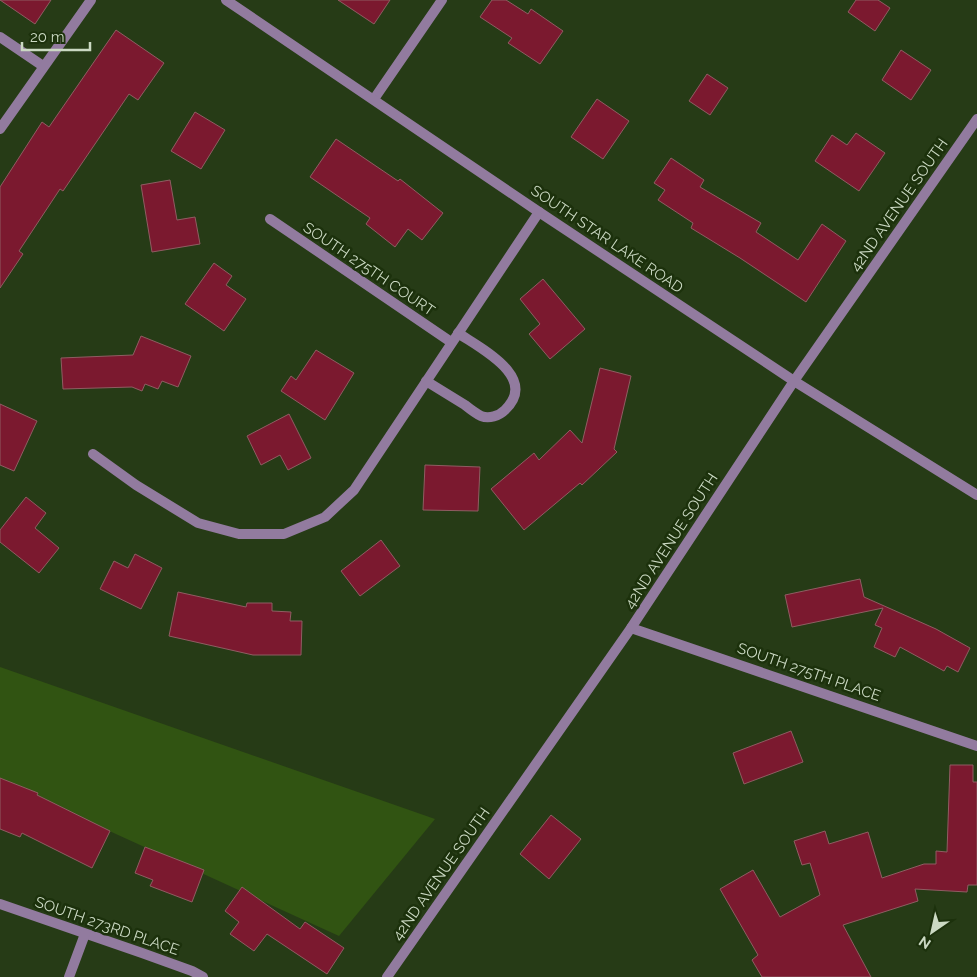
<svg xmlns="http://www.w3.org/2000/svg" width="977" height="977" viewBox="0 0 977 977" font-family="Raleway,sans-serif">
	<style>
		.green { fill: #315412 }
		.building { fill: #7b192f; stroke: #8f5d62 }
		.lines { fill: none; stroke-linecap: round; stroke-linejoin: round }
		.minor { stroke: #927b9f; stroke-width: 10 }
		.tertiary { stroke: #927b9f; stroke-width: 10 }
		.labels { text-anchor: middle; stroke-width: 5; stroke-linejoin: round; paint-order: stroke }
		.street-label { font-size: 15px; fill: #cbd9c3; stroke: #1c310c }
	</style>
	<rect width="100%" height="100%" fill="#263b16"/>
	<polygon class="green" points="0,667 435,819 339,936 0,781"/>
	<g class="building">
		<polygon points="0,0 51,0 35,24"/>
		<polygon points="338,0 390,0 374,24"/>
		<polygon points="492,0 506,0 528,14 531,9 563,31 540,64 508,43 512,38 480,17"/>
		<polygon points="856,0 878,0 890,8 875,31 848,12"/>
		<polygon points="116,30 164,63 138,100 129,94 63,191 60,189 19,251 23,254 0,288 0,187 42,122 49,127"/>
		<polygon points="901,50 931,70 911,100 882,80"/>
		<polygon points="707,74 728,88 710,115 689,101"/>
		<polygon points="597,99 629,121 603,159 571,137"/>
		<polygon points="195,112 225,130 201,169 171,151"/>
		<polygon points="856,133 885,153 859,191 815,161 832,135 847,145"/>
		<polygon points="336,139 398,181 400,179 443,213 422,240 408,229 395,247 366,224 370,218 310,177"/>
		<polygon points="671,158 704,180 700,187 761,223 756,232 798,260 822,224 846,241 806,302 740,258 691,228 693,223 658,200 665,190 654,183"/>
		<polygon points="170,180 177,220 195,217 200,244 152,252 141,185"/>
		<polygon points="214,263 232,276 226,285 246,299 224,331 185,304"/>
		<polygon points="543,279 585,329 550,359 529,334 540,324 520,299"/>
		<polygon points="141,336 191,356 178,387 162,381 158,389 145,384 142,391 132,387 63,389 61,358 133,355"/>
		<polygon points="316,350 354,373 325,420 281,391 291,376 296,380"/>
		<polygon points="600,368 631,376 614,449 617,452 582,485 580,483 524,530 491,489 534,453 539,460 570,430 582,443"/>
		<polygon points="0,404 37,421 14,471 0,465"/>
		<polygon points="289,414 311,458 288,470 280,455 261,465 247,436"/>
		<polygon points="425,465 480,467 478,511 423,510"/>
		<polygon points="26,497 46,513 35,528 59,548 39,573 0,542 0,530"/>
		<polygon points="381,540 400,566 360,596 341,571"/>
		<polygon points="135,554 162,568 141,609 100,589 114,561 128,568"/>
		<polygon points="860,579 864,597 936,629 970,648 958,672 947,666 944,671 900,647 895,657 874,647 882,628 875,625 883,608 792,627 785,595"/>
		<polygon points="178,592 246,607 247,603 272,603 272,611 291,612 290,621 302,621 301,655 253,655 169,636"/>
		<polygon points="791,731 803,762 744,784 733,753"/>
		<polygon points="950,765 973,765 973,782 977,782 977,885 968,885 967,892 915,889 918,901 843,925 871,977 762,977 752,960 758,955 720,889 753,870 780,917 820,895 810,863 802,865 794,841 825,831 829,844 868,832 882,878 924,864 936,864 936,851 947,852"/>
		<polygon points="0,778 38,793 37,795 110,831 92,868 22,833 20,837 0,829"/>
		<polygon points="551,815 581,839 549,879 520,854"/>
		<polygon points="145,847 204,870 192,902 150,886 153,880 135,873"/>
		<polygon points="242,887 300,929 305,922 344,948 327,974 267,934 254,951 230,934 239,922 225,911"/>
	</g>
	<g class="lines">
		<g class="minor">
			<polyline points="0,37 43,66"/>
			<polyline points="374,99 442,0"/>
			<polyline points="0,129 91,0"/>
			<polyline points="270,219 451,342"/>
			<path d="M426,381C439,389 452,397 465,405C470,409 475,413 481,416C489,419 499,416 505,410C539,377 480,348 458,333"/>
			<polyline points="93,454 136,485 198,523 239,534 284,534 325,517 354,490 539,212"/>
			<polyline points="631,628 977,746"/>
			<polyline points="0,904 142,953 192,971 203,977"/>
			<polyline points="69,977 85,934"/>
			<polyline points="387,977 631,628 794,381 977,119"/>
		</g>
		<polyline class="tertiary" points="226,0 539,212 794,381 977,495"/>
	</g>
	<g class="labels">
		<g class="street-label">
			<text transform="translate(899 205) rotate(-55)" y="5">42ND AVENUE SOUTH</text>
			<text transform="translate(607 239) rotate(34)" y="5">SOUTH STAR LAKE ROAD</text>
			<text transform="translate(369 269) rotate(34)" y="5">SOUTH 275TH COURT</text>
			<text transform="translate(671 541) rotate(-57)" y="5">42ND AVENUE SOUTH</text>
			<text transform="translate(809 672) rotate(19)" y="5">SOUTH 275TH PLACE</text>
			<text transform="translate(441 874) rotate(-55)" y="5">42ND AVENUE SOUTH</text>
			<text transform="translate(107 926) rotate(19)" y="5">SOUTH 273RD PLACE</text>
		</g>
	</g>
	<g transform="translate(932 932) rotate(214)" stroke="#1c310c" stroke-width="4" paint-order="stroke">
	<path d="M0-4L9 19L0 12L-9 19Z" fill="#cbd9c3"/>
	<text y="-8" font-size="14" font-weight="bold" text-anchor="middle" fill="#cbd9c3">N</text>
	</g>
	<path d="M22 42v8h68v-8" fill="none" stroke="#cbd9c3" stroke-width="2.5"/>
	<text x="30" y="42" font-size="15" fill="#cbd9c3" stroke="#1c310c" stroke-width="4" paint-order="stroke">20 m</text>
</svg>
